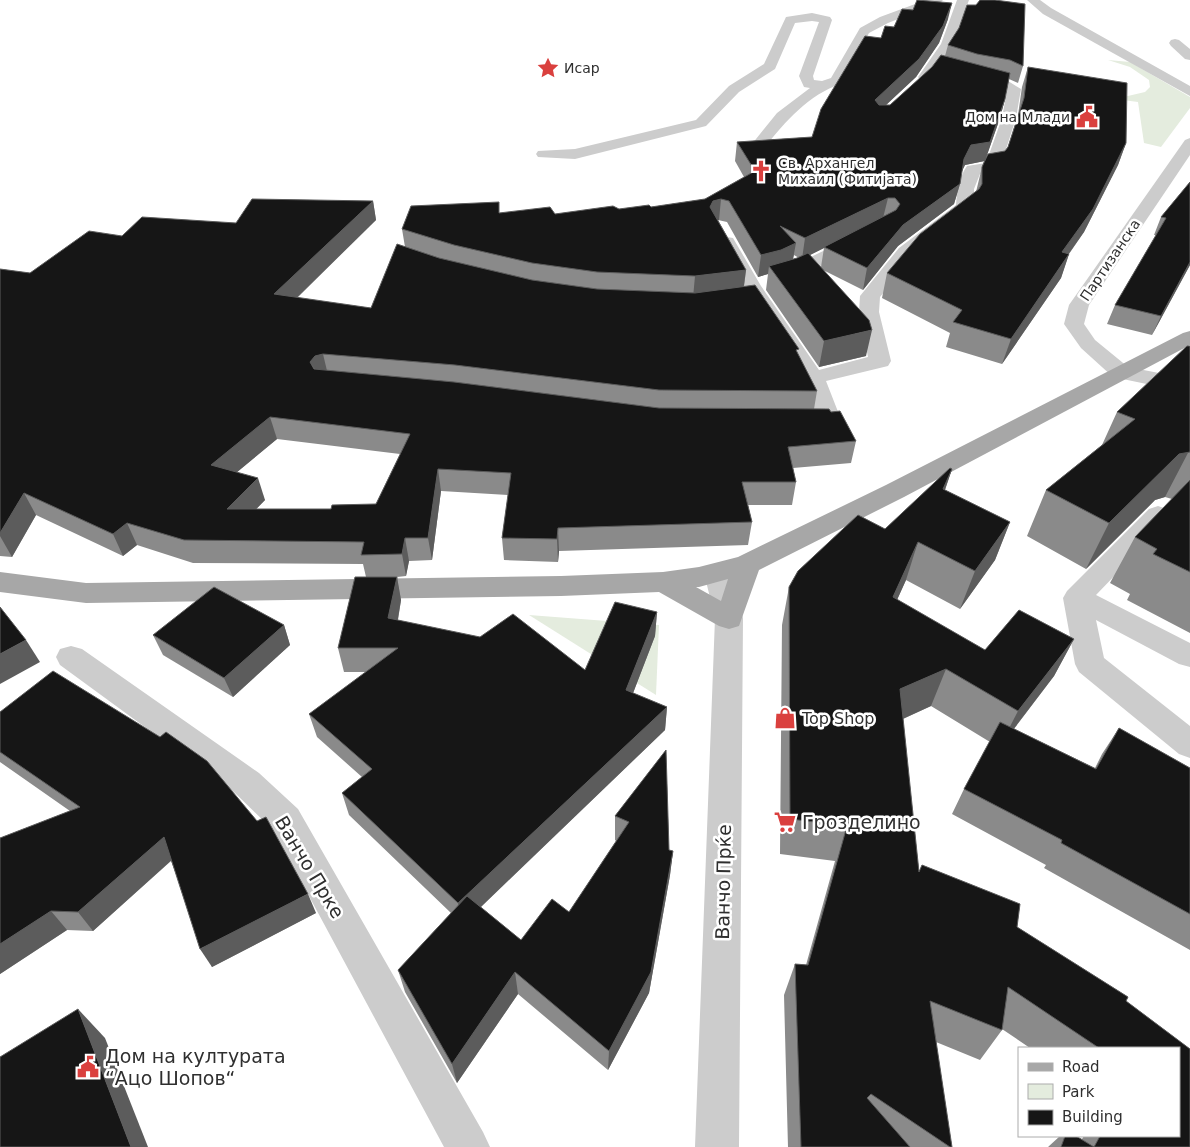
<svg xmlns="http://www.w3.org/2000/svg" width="1190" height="1147" viewBox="0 0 1190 1147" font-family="'DejaVu Sans',sans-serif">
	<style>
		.green { fill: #e4ecde }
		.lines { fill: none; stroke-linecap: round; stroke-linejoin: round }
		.minor { fill: #ccc; fill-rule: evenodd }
		.major { fill: #a7a7a7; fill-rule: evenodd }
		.wall { fill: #8a8a8a; fill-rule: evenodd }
		.shaded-wall { fill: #5c5c5c }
		.building { fill: #161616; stroke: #5c5c5c; fill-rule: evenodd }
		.labels { text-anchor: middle; stroke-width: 5; stroke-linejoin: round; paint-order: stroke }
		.far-poi-label { font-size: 14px; fill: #2f2f2f; stroke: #fff; text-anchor: start }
		.far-street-label { font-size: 14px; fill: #2f2f2f; stroke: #fff }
		.poi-label { font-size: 16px; fill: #2f2f2f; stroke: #fff; text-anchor: start }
		.near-poi-label { font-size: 19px; fill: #2f2f2f; stroke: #fff; text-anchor: start }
		.near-street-label { font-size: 19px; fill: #2f2f2f; stroke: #fff }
	</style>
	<rect width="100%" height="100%" fill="#fff"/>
	<g class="green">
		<polygon points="1108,60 1130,62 1190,97 1190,108 1161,147 1144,143 1138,102 1115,99 1145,92 1150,87 1149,80 1130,67"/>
		<polygon points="529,615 659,625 656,695"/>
	</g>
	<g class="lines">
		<g class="minor">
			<path d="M926,0H943L941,2L888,23L869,33L841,84C809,94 785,122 765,147H755L752,144L777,113L810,88L804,87L799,76L819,22L812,21L795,23L775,69L739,92L706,126L575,159L538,157L536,154L538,151L575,149L696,120L729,86L764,64L786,17L812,13L830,17L832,20L813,76L814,80L822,81L831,78L860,28L880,17Z"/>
			<path d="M957,0H969L953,44L941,63L973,73L1008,81L1021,89L1016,118L1000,168L998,171L980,174L974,189V207L971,211L913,256L880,297L879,312L891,361L888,366L826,381L842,422L838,427C826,430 811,430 799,427L795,422L799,417L816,415L803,378L741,286L718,242L721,238L727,237L733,238L761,286L819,370L868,357L859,312L860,296L899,248L956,205C957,192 959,177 967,166L986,163L1002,118L1007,90L1004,89L963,79L937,70L930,80H920L918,77L941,44Z"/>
			<polygon points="1027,0 1040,0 1051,8 1190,86 1190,96 1043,14"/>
			<polygon points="1175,39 1179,40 1190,49 1190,60 1185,59 1171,46 1169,43 1171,40"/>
			<polygon points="1190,138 1190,155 1089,305 1084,324 1095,340 1128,367 1190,379 1190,393 1113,377 1081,348 1064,324 1069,305 1185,140"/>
			<polygon points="856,235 862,236 865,240 862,244 790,282 783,284 776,282 773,278 776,274"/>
			<polygon points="1158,506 1167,509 1171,515 1167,521 1096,595 1190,643 1190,667 1179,664 1096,620 1104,658 1190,726 1190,758 1179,754 1079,672 1075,664 1063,598 1067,591 1149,509"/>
			<polygon points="718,563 728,566 732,573 743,618 739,1147 695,1147 715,618 704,573 708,566"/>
			<polygon points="71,646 82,649 259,773 298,809 483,1132 490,1147 444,1147 274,831 235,793 60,665 56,657 60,649"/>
		</g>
		<path class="major" d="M1190,331V345L904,497L759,570L739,626L729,629L719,626L659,592L561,596L86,603L0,592V572L86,583L561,576L663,572L699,567L738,557L886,485L1183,333ZM728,579L721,601L696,587H699Z"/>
	</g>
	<g class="wall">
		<path d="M948,19L939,43L916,77L886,105H890L945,56L948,45L959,28L1023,66L1018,83L1009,79L1005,99L1000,118L986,157L1005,151L1008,147L1018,115L1022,87L1028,67L1126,143L1118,165L1084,232L1069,254L1061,278L1002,364L946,347L950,333L882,298L887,273L976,192L982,167L984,161L965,165L961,173L960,184L954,204L898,246L863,290L823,270L866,356L819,367L766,290L768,274L758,277L727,222L718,220L746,270L744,287L798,355L817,391L814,409L831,412L856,441L851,463L793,468L796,482L792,505H748L752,522L748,545L559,551L558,562L504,560L502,538L508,495L441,491L432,560L409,561L406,576L397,577L401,600L398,620L585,670L657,612L655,636L633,693L667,707L665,730L481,907L521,940L569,912L616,841L615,840V816L666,750L669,850L673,851L670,875L649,993L608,1070L518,994L457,1083L405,992L398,970L451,913L349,815L342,793L362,777L317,737L309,714L367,672H344L338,648L366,577L363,564L193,563L137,545L123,556L36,515L12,557L0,556V269L30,273L122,236L236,223L373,201L376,220L297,298L371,308L405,247L402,229L499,213L555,214L651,207L705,199L744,177L735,161L737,142L812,137L881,38L894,27ZM824,248L821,267L810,255ZM794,255L799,258L793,259ZM277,439L400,454L376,504L331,509H256L265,500L237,472Z"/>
		<polygon points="1190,182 1190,265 1152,335 1107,324 1115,305 1156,235 1154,235 1161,217"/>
		<polygon points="1190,346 1190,633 1127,600 1130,594 1110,583 1135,537 1172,499 1165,497 1155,500 1086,569 1027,536 1046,490 1102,445 1117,412"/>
		<polygon points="950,468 952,469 945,490 1010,522 995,560 960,609 906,580 897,600 985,650 1019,610 1074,639 1054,676 1014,729 1095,768 1102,754 1119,728 1190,768 1190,950 1044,868 1046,865 952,814 964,789 990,742 931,706 903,719 919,872 922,865 1020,904 1017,927 1128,997 1126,1001 1190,1049 1190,1147 1048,1147 1060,1136 1076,1136 1082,1139 1084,1136 1179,1136 1179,1048 1030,1048 1002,1029 1002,1030 980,1060 936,1042 952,1147 788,1147 784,995 795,964 806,965 835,861 780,854 782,625 789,587 798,571 858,515 885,529"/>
		<polygon points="284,625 290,645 233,697 163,655 153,635"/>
		<polygon points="0,712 316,913 212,967 171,861 93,931 67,930 0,974 0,838 70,811 0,762"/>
	</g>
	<g class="shaded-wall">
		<polygon points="952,3 948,19 939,43 916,77 871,119 875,100"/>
		<polygon points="1005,99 1000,118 985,161 965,165 958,179 964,159 971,145"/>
		<polygon points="1126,143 1118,165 1084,232 1053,276 1062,252"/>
		<polygon points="960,184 954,204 898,246 863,290 867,268 903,225"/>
		<polygon points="888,198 883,218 824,247 824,248 802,259 805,238"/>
		<polygon points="721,199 719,220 712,222 710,207 713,201"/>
		<polygon points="373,201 376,220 279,315 274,294"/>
		<polygon points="796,243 792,264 769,266 768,274 758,277 761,255"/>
		<polygon points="1069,254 1061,278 1002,364 1011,339"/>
		<polygon points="1190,262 1190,265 1152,335 1161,316"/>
		<polygon points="746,270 743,292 693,298 695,276"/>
		<polygon points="872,330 866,356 819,367 824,341"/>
		<polygon points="323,354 328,375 320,377 310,362 315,356"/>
		<polygon points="270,417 277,439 219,487 211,465"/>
		<polygon points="1189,451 1165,497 1155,500 1086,569 1109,523 1179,454"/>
		<polygon points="438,469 441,491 432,560 428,538"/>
		<polygon points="952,469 939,507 943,489"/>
		<polygon points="258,478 265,500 235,531 227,509"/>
		<polygon points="24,493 36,515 12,557 0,536 0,533"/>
		<polygon points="1010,522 995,560 960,609 975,571"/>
		<polygon points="127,523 137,545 123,556 113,534"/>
		<polygon points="558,528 559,551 558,562 557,539"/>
		<polygon points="405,538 409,561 406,576 402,554"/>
		<polygon points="918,542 906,580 881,635 893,597"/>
		<polygon points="397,577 401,600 394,642 388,618"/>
		<polygon points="657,612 655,636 625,714 626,690"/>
		<polygon points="284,625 290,645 233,697 224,678"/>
		<polygon points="1074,639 1054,676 999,748 1018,711"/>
		<polygon points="26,640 40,662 0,684 0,654"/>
		<polygon points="946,669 931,706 887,726 900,689"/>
		<polygon points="667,707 665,730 463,924 458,903"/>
		<polygon points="164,837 175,857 93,931 78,912"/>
		<polygon points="673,851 670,875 649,993 608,1070 609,1051"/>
		<polygon points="308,894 316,913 212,967 200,949"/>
		<polygon points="51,911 67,930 0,974 0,944"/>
		<polygon points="515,972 518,994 457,1083 452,1064"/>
		<polygon points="78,1009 105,1038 148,1147 131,1147"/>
	</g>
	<g class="building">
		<polygon points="917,0 952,3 943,26 919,59 875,100 879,105 890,105 932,67 941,55 1010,73 1005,99 990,142 971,145 964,159 960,184 903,225 867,268 824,247 896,210 900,204 895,198 888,198 805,238 780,226 796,243 781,250 761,255 729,201 721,199 713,201 710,207 746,270 695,276 597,272 532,263 454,245 402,229 411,206 499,202 499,213 550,207 555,214 613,206 619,209 649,205 651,207 705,199 755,171 737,142 812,137 821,109 865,36 881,38 885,26 894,27 902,9 913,10"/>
		<polygon points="980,0 995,0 1025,4 1023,66 1010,60 977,54 948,45 959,28 967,5 976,5"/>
		<polygon points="1028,67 1127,83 1126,143 1093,209 1062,252 1069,254 1011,339 953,322 962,310 887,273 920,234 979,189 982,184 982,167 988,154 1005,151 1008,147 1024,98"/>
		<polygon points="1190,182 1190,262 1161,316 1115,305 1166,218 1161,217"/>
		<path d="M252,199L373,201L274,294L371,308L397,244L439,258L532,280L597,289L695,293L755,285L799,349L796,350L817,391L659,390L455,365L323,354L315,356L310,362L314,369L454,382L659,408L829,409L831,412L840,411L856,441L788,447L796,482H742L752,522L558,528L557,539L502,538L511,473L438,469L428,538H405L402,554L361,555L364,542L184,540L127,523L113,534L24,493L0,533V269L30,273L89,231L122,236L142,217L236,223ZM270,417L410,434L376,504L332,505L331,509H227L258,478L211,465Z"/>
		<polygon points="808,253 869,320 872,330 824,341 769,266 797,258"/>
		<polygon points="1187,346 1190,346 1190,452 1179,454 1109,523 1046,490 1135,419 1117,412"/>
		<polygon points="950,468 952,469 943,489 1010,522 975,571 918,542 893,597 985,650 1019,610 1074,639 1018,711 946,669 900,689 919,872 922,865 1020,904 1017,927 1128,997 1126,1001 1190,1049 1190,1147 1061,1147 1065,1136 1076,1136 1094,1147 1100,1136 1179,1136 1179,1048 1099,1048 1008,987 1002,1030 930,1001 952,1147 950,1147 871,1094 867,1098 910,1147 801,1147 795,964 808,965 847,826 790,819 789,587 798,571 858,515 885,529"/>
		<polygon points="1190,480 1190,572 1153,554 1157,549 1135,537"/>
		<polygon points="355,577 397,577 388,618 480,637 513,614 585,670 615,602 657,612 626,690 667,707 458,903 342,793 372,769 309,714 398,648 338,648"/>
		<polygon points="214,587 284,625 224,678 153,635"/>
		<polygon points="0,607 26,640 0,654"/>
		<polygon points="53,671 160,737 166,732 207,761 257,821 266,817 308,894 200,949 164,837 78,912 51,911 0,944 0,838 80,807 0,752 0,712"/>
		<polygon points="1000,722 1096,769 1119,728 1190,768 1190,914 1061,843 1062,840 964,789"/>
		<polygon points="666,750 669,850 673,851 651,972 609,1051 515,972 452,1064 398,970 467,896 521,940 552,899 569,912 629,822 615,816"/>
		<polygon points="78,1009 131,1147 0,1147 0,1057"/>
	</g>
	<defs>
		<g id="sight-bare" transform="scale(1.725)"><path d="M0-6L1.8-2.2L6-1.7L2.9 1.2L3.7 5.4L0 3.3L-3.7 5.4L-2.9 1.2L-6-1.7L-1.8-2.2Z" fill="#da403e" stroke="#fff" stroke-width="2.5" paint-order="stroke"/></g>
		<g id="civic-bare" transform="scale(1.725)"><path d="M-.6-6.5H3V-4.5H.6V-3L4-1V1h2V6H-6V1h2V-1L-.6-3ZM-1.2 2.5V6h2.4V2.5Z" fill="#da403e" stroke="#fff" stroke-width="2.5" paint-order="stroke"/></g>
		<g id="church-bare" transform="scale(1.725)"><path d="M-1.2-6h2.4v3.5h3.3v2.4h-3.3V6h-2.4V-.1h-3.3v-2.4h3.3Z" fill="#da403e" stroke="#fff" stroke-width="2.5" paint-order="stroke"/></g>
		<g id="shop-bare" transform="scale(1.725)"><path d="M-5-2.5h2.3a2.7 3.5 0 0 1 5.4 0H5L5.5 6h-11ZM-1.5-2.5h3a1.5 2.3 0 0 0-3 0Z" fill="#da403e" stroke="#fff" stroke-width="2.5" paint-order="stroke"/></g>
		<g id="supermarket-bare" transform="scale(1.725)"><path d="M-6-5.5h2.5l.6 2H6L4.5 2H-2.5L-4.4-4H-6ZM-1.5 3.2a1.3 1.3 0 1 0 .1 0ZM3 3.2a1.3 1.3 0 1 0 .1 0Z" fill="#da403e" stroke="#fff" stroke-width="2.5" paint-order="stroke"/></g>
	</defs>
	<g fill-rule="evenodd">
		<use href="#sight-bare" x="548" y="68"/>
		<use href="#civic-bare" x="1087" y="117"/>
		<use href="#church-bare" x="761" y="171"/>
		<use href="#shop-bare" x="785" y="718"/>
		<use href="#supermarket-bare" x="785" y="822"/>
		<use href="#civic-bare" x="88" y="1067"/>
	</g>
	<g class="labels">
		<g class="far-poi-label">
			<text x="564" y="73">Исар</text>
			<text x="1070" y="122" text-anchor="end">Дом на Млади</text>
			<text x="778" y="168">Св. Архангел<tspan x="778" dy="16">Михаил (Фитијата)</tspan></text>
		</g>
		<g class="far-street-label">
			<text transform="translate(1110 260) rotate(-56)" y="5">Партизанска</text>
		</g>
		<g class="poi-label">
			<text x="802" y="724">Top Shop</text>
		</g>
		<g class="near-poi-label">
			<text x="802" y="829">Грозделино</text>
			<text x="105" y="1063">Дом на културата<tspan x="105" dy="22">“Ацо Шопов“</tspan></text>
		</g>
		<g class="near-street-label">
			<text transform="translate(310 867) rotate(59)" y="7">Ванчо Прке</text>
			<text transform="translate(723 882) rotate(-89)" y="7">Ванчо Прќе</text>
		</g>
	</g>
	<rect x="1018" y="1047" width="162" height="90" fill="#ffffff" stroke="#acacac"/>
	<rect x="1028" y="1063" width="25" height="8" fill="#a7a7a7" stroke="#acacac"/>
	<text x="1062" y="1072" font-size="15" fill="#2f2f2f">Road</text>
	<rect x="1028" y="1084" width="25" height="15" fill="#e4ecde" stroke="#acacac"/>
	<text x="1062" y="1097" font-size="15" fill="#2f2f2f">Park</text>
	<rect x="1028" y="1110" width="25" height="15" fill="#161616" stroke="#acacac"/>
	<text x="1062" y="1122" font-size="15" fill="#2f2f2f">Building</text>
</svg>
